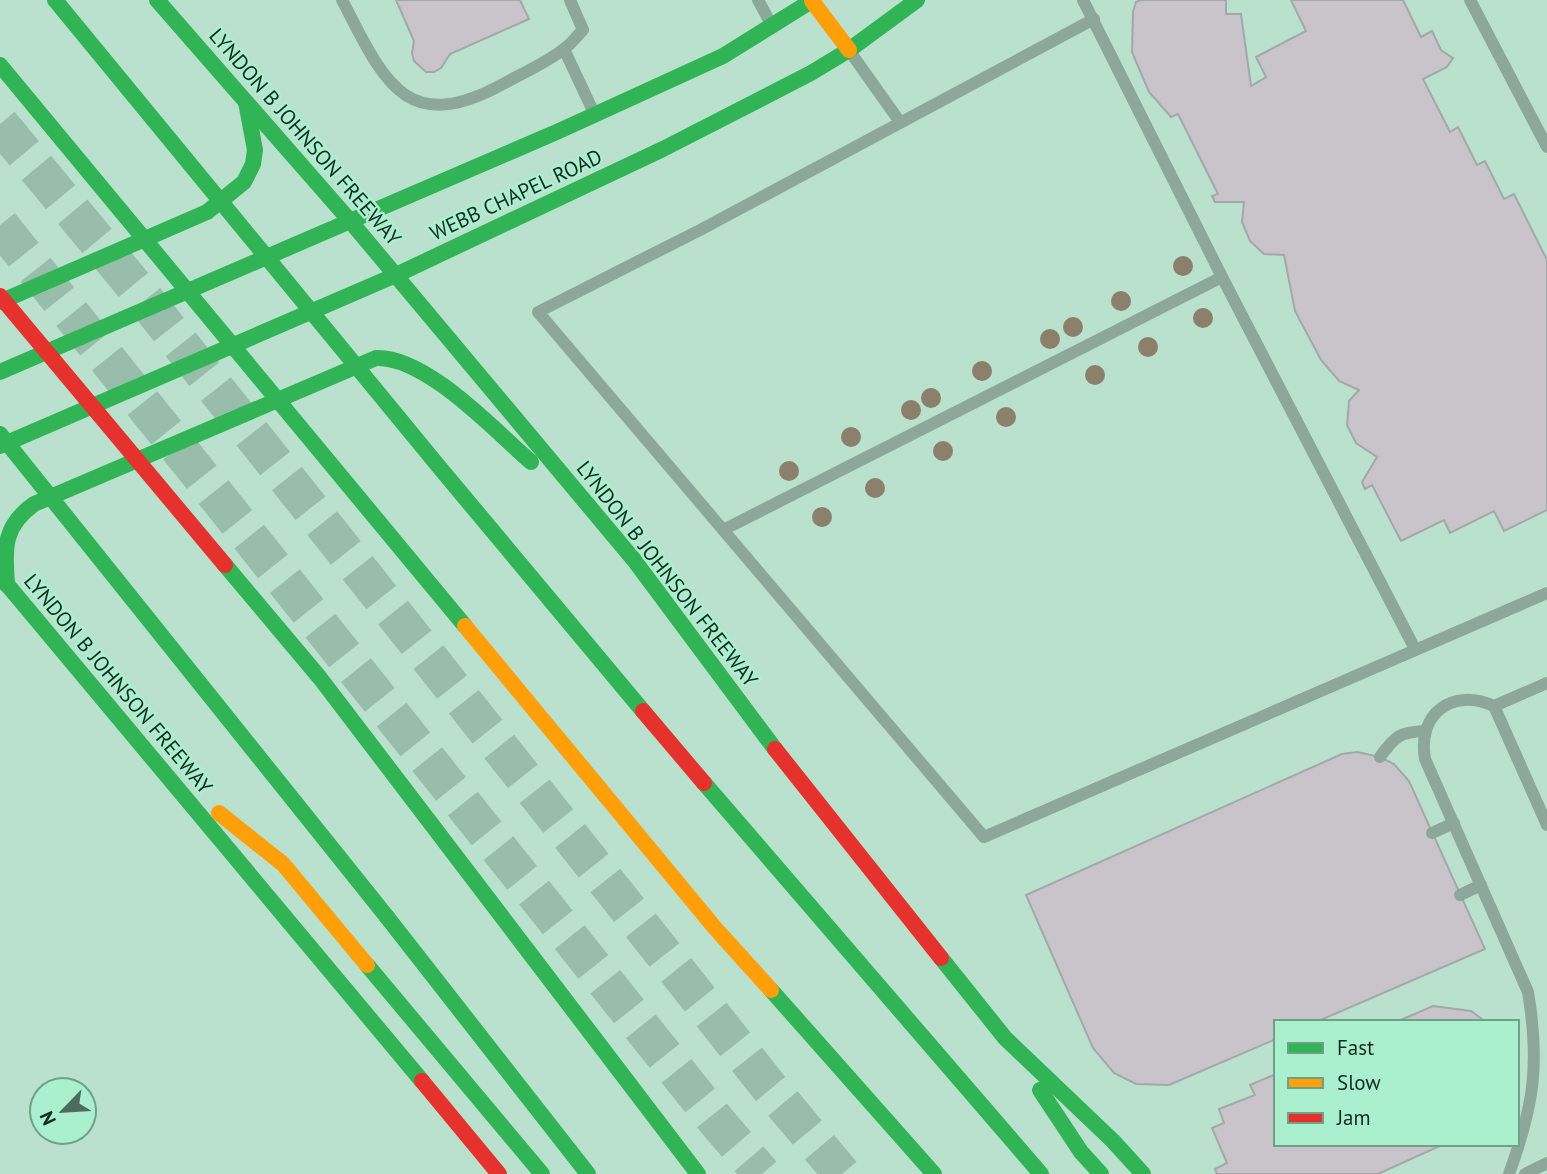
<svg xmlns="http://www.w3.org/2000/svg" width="1547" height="1174" viewBox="0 0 1547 1174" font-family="'PT Sans',sans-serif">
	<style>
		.building { fill: #c9c4ca; stroke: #a2a9a8; stroke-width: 2 }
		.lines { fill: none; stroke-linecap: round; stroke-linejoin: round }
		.highway-tunnel { stroke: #98bdab; stroke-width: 38; stroke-dasharray: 38 19; stroke-linecap: butt }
		.lane { stroke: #8ea79b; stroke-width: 12 }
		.fast { stroke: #30b455; stroke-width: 16 }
		.slow { stroke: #ff9f0a; stroke-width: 16 }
		.jam { stroke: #e5322d; stroke-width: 16 }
		.fast-bridge { stroke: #30b455; stroke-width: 16 }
		.slow-bridge { stroke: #ff9f0a; stroke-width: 16 }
		.jam-bridge { stroke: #e5322d; stroke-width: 16 }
		.tree { fill: #8a806c }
		.labels { text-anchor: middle; stroke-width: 5; stroke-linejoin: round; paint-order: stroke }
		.street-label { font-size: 21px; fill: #112d20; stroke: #abf0ce }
	</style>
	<rect width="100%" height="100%" fill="#bae1ce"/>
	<g class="building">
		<polygon points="396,0 520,0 529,19 450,54 441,68 434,72 426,72 414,61 412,53 414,41"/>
		<polygon points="1141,0 1226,0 1226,14 1241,14 1251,86 1266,77 1256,57 1306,31 1291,0 1403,0 1421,37 1432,31 1441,50 1453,58 1447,67 1423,79 1450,132 1458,127 1477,165 1485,161 1504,199 1514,194 1547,260 1547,510 1504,531 1494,511 1450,533 1444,520 1401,541 1372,485 1365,489 1362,482 1377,457 1356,443 1347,425 1349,401 1359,390 1339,381 1321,360 1295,311 1284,255 1264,254 1250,241 1242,222 1244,202 1215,202 1212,196 1218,194 1178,114 1171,117 1149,92 1132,52 1133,12 1136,2"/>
		<polygon points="1357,752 1380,757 1394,764 1409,781 1485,949 1316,1022 1276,1022 1276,1039 1169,1085 1136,1084 1114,1073 1093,1048 1026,895 1342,754"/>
		<polygon points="1433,1006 1471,1011 1486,1022 1396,1022"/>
		<polygon points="1276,1074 1276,1144 1444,1144 1378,1174 1217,1174 1215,1169 1227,1163 1212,1128 1224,1123 1219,1109 1255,1095 1250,1085"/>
	</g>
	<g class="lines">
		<g class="highway-tunnel">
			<polyline points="0,124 136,288 769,1087 842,1174"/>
			<polyline points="0,225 719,1124 762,1174"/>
		</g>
		<g class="lane">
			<path d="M342,0C383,78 404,138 503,84C523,73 546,63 564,49C571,44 577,36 583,30L570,0"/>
			<polyline points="758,0 771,24"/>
			<polyline points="1083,0 1222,277 1415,649"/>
			<polyline points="1470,0 1547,147"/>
			<polyline points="1094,19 702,229 538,312 984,837 1547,593"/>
			<polyline points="564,49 593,111"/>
			<polyline points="851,53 900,122"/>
			<polyline points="723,530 1222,277"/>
			<polyline points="1494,706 1547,683"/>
			<path d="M1380,757C1395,736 1400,732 1425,731"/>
			<polyline points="1432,833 1454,823"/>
			<polyline points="1460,895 1481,885"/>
			<path d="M1509,1174C1534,1105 1540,1064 1528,992L1425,759C1417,714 1452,687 1494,706L1547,825"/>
			<polyline points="1525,1174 1547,1163"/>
		</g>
		<g class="fast">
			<polyline points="157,0 351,222 634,560 775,749"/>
			<polyline points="0,302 207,212 244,182 253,164 255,150 246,102"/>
			<polyline points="0,372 559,131 723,56 813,0"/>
			<polyline points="0,446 396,275 663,149 811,73 849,50 917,0"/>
			<polyline points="0,576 422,1081"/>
			<path d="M7,585C5,549 2,527 34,504L376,358C426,356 494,430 531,462"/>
			<polyline points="704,783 1041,1174"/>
			<polyline points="387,917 588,1174"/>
			<polyline points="941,958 1005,1038 1113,1141 1143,1174"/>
			<polyline points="367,965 542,1174"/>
			<polyline points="1040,1090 1081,1152 1101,1174"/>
		</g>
		<g class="slow">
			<polyline points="812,1 849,50"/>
			<polyline points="219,813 283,864 367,965"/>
		</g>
		<g class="jam">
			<polyline points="775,749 941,958"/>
			<polyline points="422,1081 499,1174"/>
		</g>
		<g class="fast-bridge">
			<polyline points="55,0 440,468 643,711"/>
			<polyline points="0,65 465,626"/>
			<polyline points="0,434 387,917"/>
			<polyline points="225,565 320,678 698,1174"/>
			<polyline points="771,990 934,1174"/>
		</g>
		<polyline class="slow-bridge" points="465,626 715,928 771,990"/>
		<g class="jam-bridge">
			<polyline points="0,296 225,565"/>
			<polyline points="643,711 704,783"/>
		</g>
	</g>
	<g class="tree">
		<circle cx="1183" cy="266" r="10"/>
		<circle cx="1121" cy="301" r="10"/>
		<circle cx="1203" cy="318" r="10"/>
		<circle cx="1073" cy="327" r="10"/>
		<circle cx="1050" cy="339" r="10"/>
		<circle cx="1148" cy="347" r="10"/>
		<circle cx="982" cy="371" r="10"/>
		<circle cx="1095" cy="375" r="10"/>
		<circle cx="931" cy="398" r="10"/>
		<circle cx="911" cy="410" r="10"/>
		<circle cx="1006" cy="417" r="10"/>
		<circle cx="851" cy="437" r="10"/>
		<circle cx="943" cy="451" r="10"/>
		<circle cx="789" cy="471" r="10"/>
		<circle cx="875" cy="488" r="10"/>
		<circle cx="822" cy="517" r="10"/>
	</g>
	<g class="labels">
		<g class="street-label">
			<text transform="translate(305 137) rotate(49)" y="7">LYNDON B JOHNSON FREEWAY</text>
			<text transform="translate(516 195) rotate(-25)" y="7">WEBB CHAPEL ROAD</text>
			<text transform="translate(667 574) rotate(52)" y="7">LYNDON B JOHNSON FREEWAY</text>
			<text transform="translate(118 684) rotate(50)" y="7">LYNDON B JOHNSON FREEWAY</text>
		</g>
	</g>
	<rect x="1274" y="1020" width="245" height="126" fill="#abf0ce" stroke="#6da288" stroke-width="2"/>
	<rect x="1288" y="1043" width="35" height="10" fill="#30b455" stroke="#6da288" stroke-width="2"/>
	<text x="1337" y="1055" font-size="21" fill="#112d20">Fast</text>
	<rect x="1288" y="1078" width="35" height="10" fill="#ff9f0a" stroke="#6da288" stroke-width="2"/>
	<text x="1337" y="1090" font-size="21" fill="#112d20">Slow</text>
	<rect x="1288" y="1113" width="35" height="10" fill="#e5322d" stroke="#6da288" stroke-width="2"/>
	<text x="1337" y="1125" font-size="21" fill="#112d20">Jam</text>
	<g transform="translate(63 1111) rotate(245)"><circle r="33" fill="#abf0ce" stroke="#6da288" stroke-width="2"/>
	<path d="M0-5L12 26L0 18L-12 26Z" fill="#4c6c5d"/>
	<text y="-10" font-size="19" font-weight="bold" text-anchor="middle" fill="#112d20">N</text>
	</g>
</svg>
